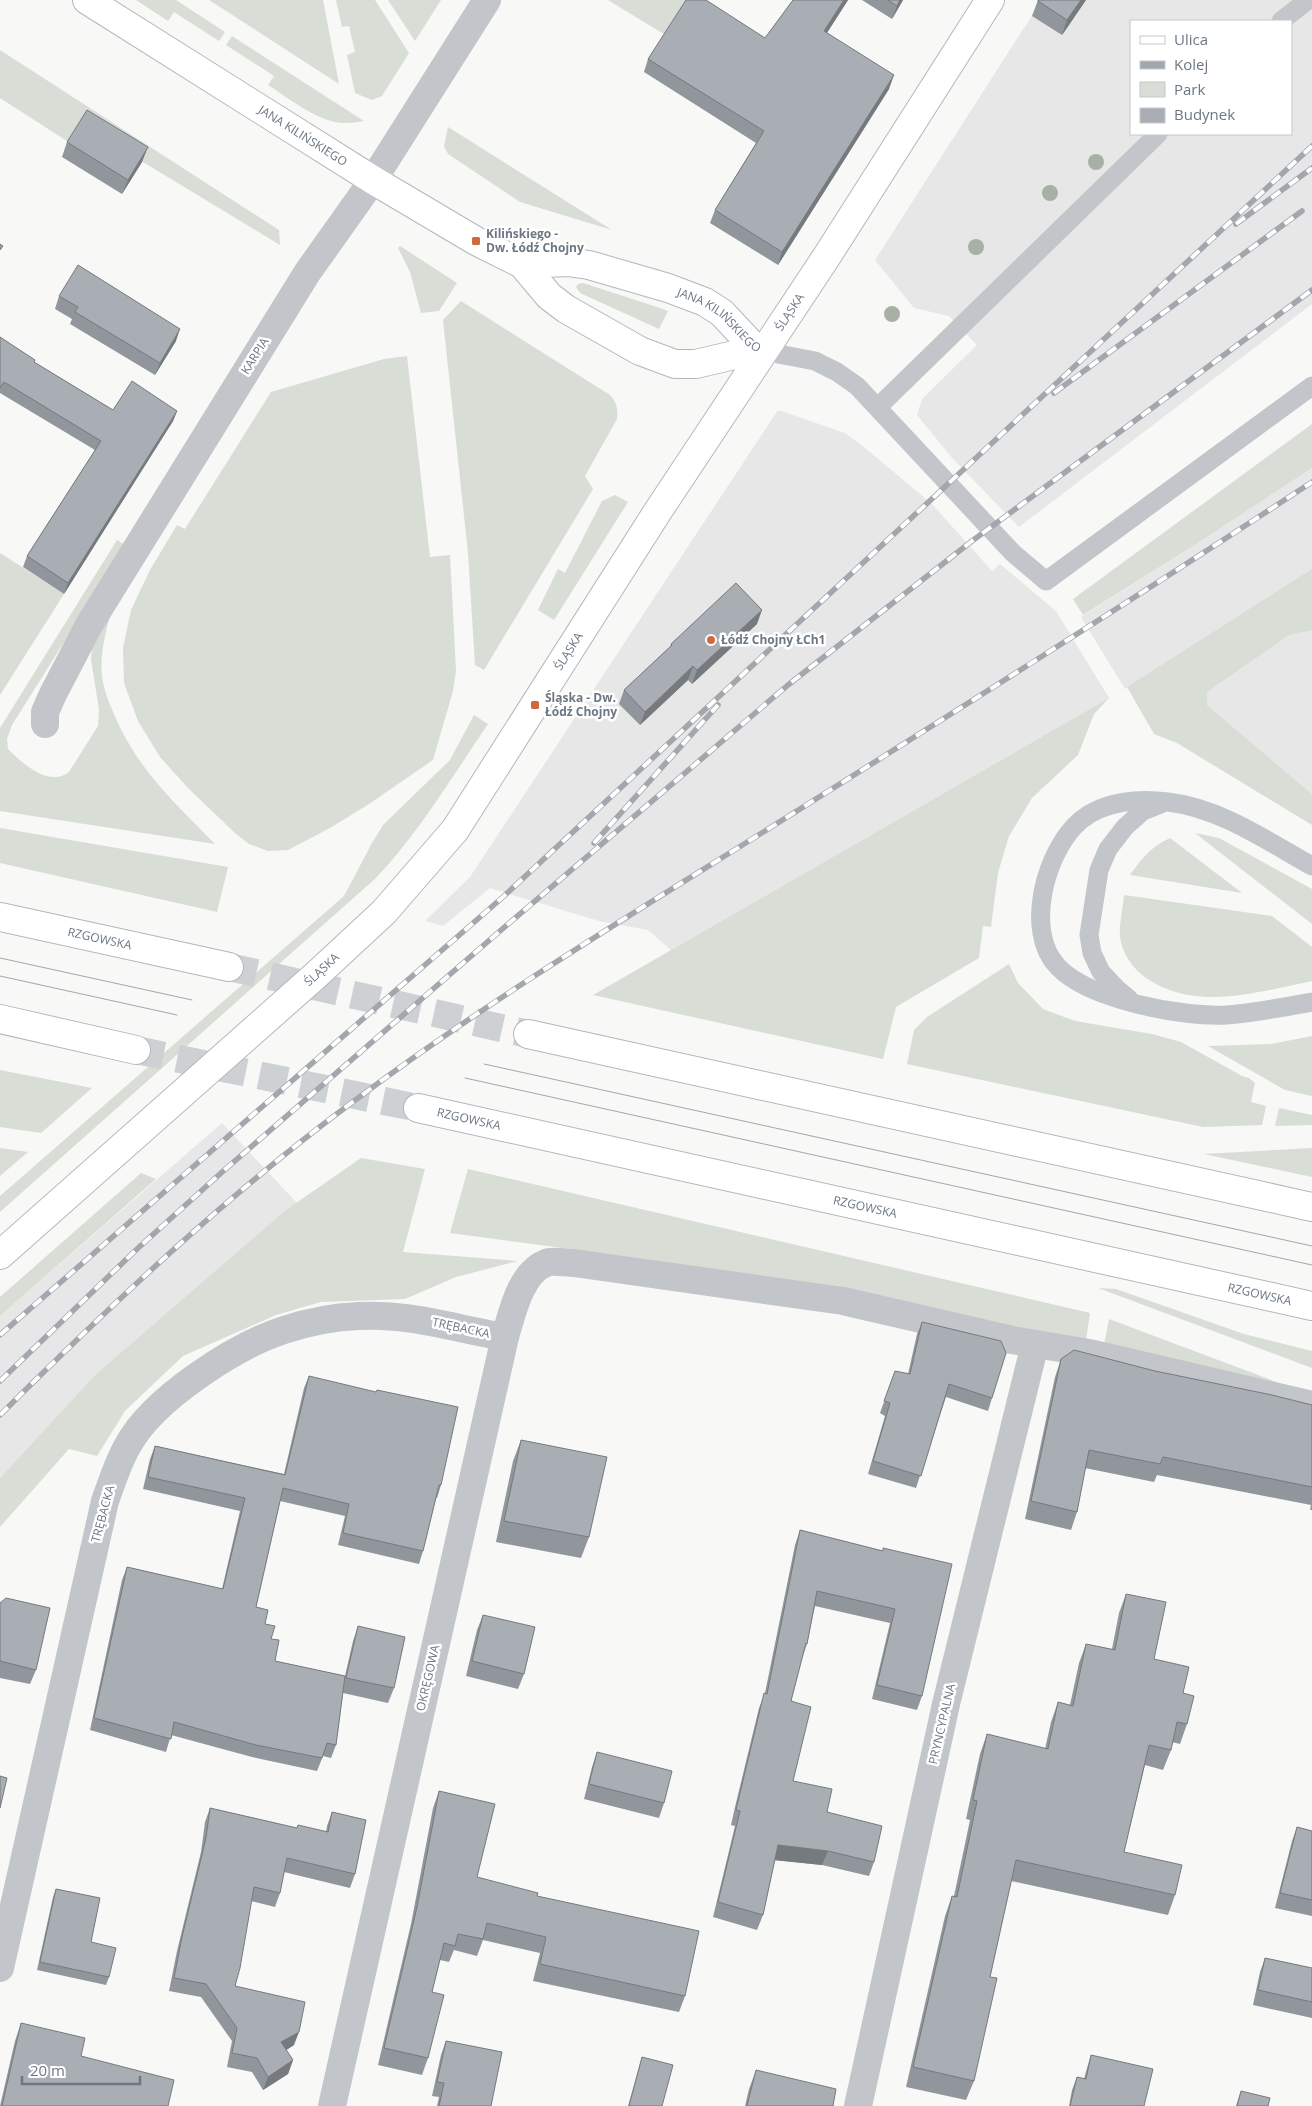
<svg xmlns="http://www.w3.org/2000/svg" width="1312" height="2106" viewBox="0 0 1312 2106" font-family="'Open Sans',sans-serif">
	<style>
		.built { fill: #e6e7e6; fill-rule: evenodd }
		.green { fill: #d8ddd6 }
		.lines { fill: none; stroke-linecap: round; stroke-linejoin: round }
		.secondary-tunnel { stroke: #ced1d4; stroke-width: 28; stroke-dasharray: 28 14; stroke-linecap: butt }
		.secondary-casing { stroke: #b3b7bc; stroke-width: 30 }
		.lane { stroke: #c2c5c9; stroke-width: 19 }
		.street { stroke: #c2c5c9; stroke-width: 28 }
		.secondary { stroke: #fff; stroke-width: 28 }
		.tram { stroke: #a2a7ad; stroke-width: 1 }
		.rail-casing { stroke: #a2a7ad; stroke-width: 5.5 }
		.rail { stroke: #fff; stroke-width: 4; stroke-dasharray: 11; stroke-linecap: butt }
		.tree { fill: #a8b0a6 }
		.wall { fill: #90969b }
		.shaded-wall { fill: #767a7e }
		.building { fill: #a8aeb4; stroke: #767a7e }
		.poi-dot { fill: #cf6a3f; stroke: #fff; stroke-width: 2 }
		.labels { text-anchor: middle; stroke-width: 5; stroke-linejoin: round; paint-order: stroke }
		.street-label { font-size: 12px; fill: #6b7784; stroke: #fff }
		.poi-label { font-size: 12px; font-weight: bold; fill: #6b7784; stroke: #fff; text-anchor: start }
	</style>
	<rect width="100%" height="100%" fill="#f8f8f6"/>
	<g class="built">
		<path d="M1042,0H1312V304L1019,527L953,459L917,415L922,399L977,345L949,316L914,308L875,260ZM1131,21H1291V134H1131Z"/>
		<polygon points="778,410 845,433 864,447 932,504 992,571 1000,564 1056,611 1109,698 671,950 648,930 599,921 490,888 443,926 425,921 470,877"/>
		<polygon points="1312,468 1312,794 1207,705 1207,693 1186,651 1125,689 1081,617 1201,541"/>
		<polygon points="222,1123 297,1203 95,1375 0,1478 0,1316"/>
	</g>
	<g class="green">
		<polygon points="136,0 176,0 225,32 219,41 174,12 168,21"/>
		<polygon points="210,0 323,0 339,84 209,0"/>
		<polygon points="336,0 375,0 409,53 382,96 372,100 355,93 347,55 355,52 349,26 342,27"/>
		<polygon points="388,0 441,0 415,41"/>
		<polygon points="608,0 696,0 667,36"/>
		<path d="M232,36L364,121C358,122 351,123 344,123C320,123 288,98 268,85L274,76L226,45Z"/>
		<polygon points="0,50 279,230 280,245 82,125 70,143 0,98"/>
		<polygon points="448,127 612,230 520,202 448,154 444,146"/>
		<polygon points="400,246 457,283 439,311 421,313 410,272 398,248"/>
		<polygon points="583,283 660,308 668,311 659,329 580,293 576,287 578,284"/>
		<path d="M461,301L610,395C617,403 618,409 617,419L585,476L593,489L484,670L475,665L468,553L443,320Z"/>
		<polygon points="407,356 430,557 450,555 456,671 453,691 433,760 369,804 330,828 288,850 268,851 249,844 236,834 188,788 160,757 138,721 124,683 123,648 131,610 150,570 177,525 185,529 271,392 384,359"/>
		<polygon points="1312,424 1312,468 1201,541 1083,615 1073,599"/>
		<polygon points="615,495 628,502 554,620 538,610 558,569 565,573 602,501"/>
		<path d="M117,540L125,545L12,725L7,739L8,749C22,763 49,788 69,772L98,726L99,709L91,660L92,644L113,607C106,628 98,660 103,682C105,694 111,707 116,719C140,772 175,803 215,844L0,811V728Z"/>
		<polygon points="0,553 64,594 0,695"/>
		<polygon points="1312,569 1312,630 1289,635 1207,692 1207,705 1312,794 1312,825 1177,743 1154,734 1127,687"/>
		<polygon points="1109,698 1094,714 1078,755 1032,798 1009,836 998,873 991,927 983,926 979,958 896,1007 883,1059 593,995"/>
		<path d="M474,715L488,724C452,777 420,831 376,878L0,1212V1196L344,896L372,843L383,825L450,760Z"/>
		<polygon points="0,828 228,867 217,912 0,863"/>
		<polygon points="1195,833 1219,838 1312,889 1312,924"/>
		<path d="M1170,838L1242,893L1130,875C1141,859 1152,846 1170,838Z"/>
		<path d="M1124,895L1272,916L1312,947V981C1257,992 1196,1012 1146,978C1133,969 1122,953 1120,937C1119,924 1123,908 1124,895Z"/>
		<polygon points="1009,964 1018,983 1043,1009 1075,1021 1152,1034 1181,1042 1242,1076 1249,1078 1255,1083 1251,1102 1266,1106 1262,1125 1203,1127 907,1064 914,1030 927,1017"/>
		<polygon points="1312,1036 1312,1096 1285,1090 1208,1046 1271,1044"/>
		<polygon points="0,1070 92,1088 41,1133 0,1127"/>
		<polygon points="1279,1108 1312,1115 1312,1125 1275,1126"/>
		<polygon points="0,1148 28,1152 0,1176"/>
		<polygon points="1312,1148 1312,1177 1204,1154"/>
		<polygon points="361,1158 425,1169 403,1252 518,1261 456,1277 405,1299 321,1302 276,1315 183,1356 125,1411 97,1456 69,1449 0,1527 0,1478 95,1375 286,1210"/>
		<polygon points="468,1169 1090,1313 1086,1340 652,1260 450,1233"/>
		<polygon points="141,1173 156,1179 0,1316 0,1297"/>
		<polygon points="1098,1288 1116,1289 1244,1334 1312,1351 1312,1368"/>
		<polygon points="1109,1319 1279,1383 1104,1345"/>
	</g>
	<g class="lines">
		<g class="secondary-tunnel">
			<polyline points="229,967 528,1034"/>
			<polyline points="136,1050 418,1108"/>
		</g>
		<g class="secondary-casing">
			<g id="secondary">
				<path id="s1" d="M87,0L373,180L476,241L522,264L549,296L566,309L640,351L675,364H696L747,352L763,351"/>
				<path id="s2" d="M522,264L567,262L589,265L668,288L705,302L722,313L751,344L763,351"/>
				<path id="s3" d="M0,917L229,967"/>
				<polyline points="0,1019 136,1050"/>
				<polyline points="528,1034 1312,1207"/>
				<path id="s4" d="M418,1108L1312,1306"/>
				<path id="s5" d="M0,1255L315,976L384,912L455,830L658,511L827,256L990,0"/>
			</g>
		</g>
		<g class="lane">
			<polyline points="1281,21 1308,0"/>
			<polyline points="763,351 815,361 837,372 857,386 1013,553 1046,581 1312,386"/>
			<polyline points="878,407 1158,134"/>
			<path d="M1312,866C1267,841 1220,808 1168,802C1140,798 1104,801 1081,820C1046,849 1023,931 1058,967C1090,1000 1181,1017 1226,1015C1255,1013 1284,1007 1312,1002"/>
			<polyline points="1129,999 1117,989 1101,972 1092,953 1089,935 1099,870 1108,849 1125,827 1143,811 1161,804"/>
		</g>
		<g class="street">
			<polyline points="45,724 45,712 53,694 89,625 307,273 373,180 487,0"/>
			<path d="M0,1968L105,1501C112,1482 118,1462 128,1445C153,1399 235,1346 284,1330C308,1322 334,1317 359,1316C409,1313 456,1329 505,1337"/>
			<path d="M332,2106L505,1337C512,1314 520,1273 546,1263C553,1260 566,1263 574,1263L843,1301L1012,1340L1089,1353L1312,1405"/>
			<polyline points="858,2106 946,1704 1035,1344"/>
		</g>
		<use href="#secondary" class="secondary"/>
		<g class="tram">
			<polyline points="0,958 192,1000"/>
			<polyline points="0,976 177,1015"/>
			<polyline points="484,1064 1312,1246"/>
			<polyline points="465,1078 1312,1265"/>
		</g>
		<g class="rail-casing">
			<g id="rail">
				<polyline points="1236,224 1312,168"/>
				<polyline points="1054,393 1302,211"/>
				<polyline points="594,843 718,705"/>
				<polyline points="0,1335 503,897 1312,146"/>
				<polyline points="0,1381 137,1249 221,1173 500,931 788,685 972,541 1312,290"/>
				<path d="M0,1415C113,1303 229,1193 358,1098C488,1001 627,917 765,831C948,716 1131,601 1312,482"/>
			</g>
		</g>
		<use href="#rail" class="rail"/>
	</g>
	<g class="tree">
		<circle cx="1096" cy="162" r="8"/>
		<circle cx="1050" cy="193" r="8"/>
		<circle cx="976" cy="247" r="8"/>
		<circle cx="892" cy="314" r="8"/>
	</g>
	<g class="wall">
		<polygon points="793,0 848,0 827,33 889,89 778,265 710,223 715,210 756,143 644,72 648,59 765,38"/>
		<polygon points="862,0 903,0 892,19"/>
		<polygon points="1038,0 1086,0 1062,35 1032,16"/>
		<polygon points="67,142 142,162 122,194 62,157"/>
		<polygon points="59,296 176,341 155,375 70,324 72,319 55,309"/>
		<polygon points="0,337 34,362 113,410 177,411 173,421 64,594 23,567 27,556 95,450 0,393"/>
		<polygon points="757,624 692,684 688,680 640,725 619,704 624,690 670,647 671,644"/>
		<polygon points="922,1322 992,1398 988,1411 946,1397 916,1488 868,1474 885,1416 880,1413 895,1371 908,1374 917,1334"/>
		<polygon points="1061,1359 1155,1371 1312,1405 1312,1510 1310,1510 1311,1505 1157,1475 1154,1482 1085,1468 1077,1512 1071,1530 1025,1519 1055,1377"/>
		<polygon points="309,1376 441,1485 437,1498 436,1498 423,1551 419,1564 338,1545 345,1516 280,1501 256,1607 265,1624 271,1639 275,1661 345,1676 353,1641 358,1626 394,1688 388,1703 343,1693 336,1745 331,1758 323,1756 317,1771 252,1757 171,1735 166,1752 90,1730 122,1580 127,1567 222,1589 240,1511 143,1489 150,1459 155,1446 284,1474 304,1388"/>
		<polygon points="521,1440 589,1537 581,1558 496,1542 513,1461"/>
		<polygon points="800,1530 882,1551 922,1696 917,1710 872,1699 890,1623 815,1606 807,1644 802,1658 791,1701 793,1781 827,1812 874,1862 869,1876 822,1865 775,1860 763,1915 757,1930 713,1917 735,1826 731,1825 735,1807 759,1708 765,1693 795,1545"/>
		<polygon points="1126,1594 1154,1659 1183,1693 1187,1724 1180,1744 1172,1742 1171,1750 1163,1770 1145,1765 1124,1852 1175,1895 1168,1915 1011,1881 990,1977 974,2081 966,2100 906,2087 945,1916 952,1896 954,1896 970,1820 966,1819 980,1754 987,1734 1045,1749 1051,1722 1058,1702 1070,1705 1079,1663 1086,1644 1112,1649 1119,1613"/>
		<polygon points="0,1603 36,1670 30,1684 0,1678"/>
		<polygon points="483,1615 524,1674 518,1689 466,1676 477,1630"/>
		<polygon points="597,1752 664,1803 659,1818 584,1799 592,1767"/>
		<polygon points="439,1791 477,1877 537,1896 685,1996 679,2012 533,1981 540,1953 483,1940 477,1956 454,1950 449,1962 440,1960 432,1992 428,2058 422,2075 378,2065 411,1924 433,1808"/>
		<polygon points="210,1808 297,1828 326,1832 327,1826 332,1812 355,1874 350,1888 284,1872 280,1893 275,1907 251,1901 235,1986 294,2045 286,2050 293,2060 288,2074 263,2090 252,2072 227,2067 232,2041 201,1997 169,1991 177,1951 201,1852 205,1822"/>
		<polygon points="1297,1827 1312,1831 1312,1916 1275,1908 1292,1841"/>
		<polygon points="56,1889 91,1942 109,1977 106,1985 37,1970 53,1897"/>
		<polygon points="1265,1958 1312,1968 1312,2018 1253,2005 1260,1972"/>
		<polygon points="21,2023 81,2056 168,2106 0,2106 15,2041"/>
		<polygon points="446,2041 491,2106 437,2106 439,2097 432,2096 441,2055"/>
		<polygon points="1091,2055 1144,2106 1069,2106 1072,2090 1077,2077 1084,2079 1087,2068"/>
		<polygon points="642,2057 662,2106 628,2106"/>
		<polygon points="756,2070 833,2106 745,2106 749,2089"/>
		<polygon points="1241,2091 1268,2106 1236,2106"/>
	</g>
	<g class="shaded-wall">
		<polygon points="844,0 848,0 819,45 824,31"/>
		<polygon points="900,0 903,0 892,19 897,6"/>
		<polygon points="1081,0 1086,0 1062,35 1067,20"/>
		<polygon points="894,75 889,89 778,265 782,252"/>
		<polygon points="148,147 142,162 122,194 128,180"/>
		<polygon points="180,329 176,341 155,375 160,363"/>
		<polygon points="177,411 173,421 64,594 68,583"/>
		<polygon points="762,610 757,624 692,684 697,670"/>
		<polygon points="693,666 688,680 640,725 645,712"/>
		<polygon points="778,1845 828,1851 822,1865 773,1860"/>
		<polygon points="299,2032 294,2045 277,2056 281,2042"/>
		<polygon points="293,2060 288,2074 263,2090 268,2077"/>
	</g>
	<g class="building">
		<polygon points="686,0 706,0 765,38 793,0 844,0 824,31 894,75 782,252 715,210 764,131 648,59"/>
		<polygon points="888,0 900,0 897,6"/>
		<polygon points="1038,0 1081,0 1067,20 1038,1"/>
		<polygon points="87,110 148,147 128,180 67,142"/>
		<polygon points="0,244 3,246 0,250"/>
		<polygon points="78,265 180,329 160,363 75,312 78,307 59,296"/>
		<polygon points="0,337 35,360 34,362 113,410 132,381 177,411 68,583 27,556 101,441 4,382 0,388"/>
		<polygon points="736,583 762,610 697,670 693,666 645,712 624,690 672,645 671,644"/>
		<polygon points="922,1322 1001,1341 1006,1353 992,1398 949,1384 921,1476 873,1461 890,1403 884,1401 895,1371 910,1374"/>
		<polygon points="1074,1350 1155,1371 1272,1395 1312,1405 1312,1487 1163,1457 1160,1464 1089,1450 1077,1512 1031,1501 1061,1359"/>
		<polygon points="309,1376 376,1392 377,1390 458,1407 441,1485 439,1485 423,1551 343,1533 349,1504 283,1488 256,1607 268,1610 265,1624 275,1626 271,1639 279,1640 275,1661 345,1676 336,1745 327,1743 322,1758 256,1745 174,1722 171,1739 94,1718 127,1567 223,1589 245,1498 148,1477 155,1446 285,1475"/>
		<polygon points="521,1440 607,1457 589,1537 504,1521"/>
		<polygon points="800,1530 883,1551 883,1548 952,1564 922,1696 877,1685 895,1609 817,1591 807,1644 806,1643 791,1701 811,1707 793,1781 832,1789 827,1812 882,1826 874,1862 828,1851 778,1845 763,1915 718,1902 740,1811 736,1810 740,1793 764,1693 767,1694"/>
		<polygon points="1126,1594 1166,1602 1154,1659 1189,1667 1183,1693 1194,1696 1187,1724 1177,1722 1171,1750 1149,1745 1124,1852 1182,1865 1175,1895 1016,1860 990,1977 997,1978 974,2081 913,2067 952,1896 957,1897 977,1801 973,1800 987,1734 1048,1749 1058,1702 1073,1706 1086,1644 1115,1650"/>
		<polygon points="6,1598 50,1608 36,1670 0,1661 0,1603"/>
		<polygon points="483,1615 535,1627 524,1674 472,1661"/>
		<polygon points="358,1626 405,1637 394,1688 346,1678"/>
		<polygon points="597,1752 672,1771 664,1803 589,1784"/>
		<polygon points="0,1776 7,1778 0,1808"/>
		<polygon points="439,1791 495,1804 477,1877 538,1893 537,1896 699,1931 685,1996 540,1964 546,1937 487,1923 483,1939 458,1934 455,1946 444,1943 432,1992 444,1995 428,2058 384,2048 417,1907"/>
		<polygon points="210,1808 297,1828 298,1825 328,1832 332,1812 366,1820 355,1874 287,1858 280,1893 254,1887 240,1968 235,1986 305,2002 299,2032 281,2042 293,2060 268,2077 257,2058 232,2053 237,2028 206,1984 174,1978 182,1937 206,1838"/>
		<polygon points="1297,1827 1312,1831 1312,1900 1280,1893"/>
		<polygon points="56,1889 100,1898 91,1942 116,1948 109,1977 40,1962"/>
		<polygon points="1265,1958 1312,1968 1312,2002 1258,1990"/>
		<polygon points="21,2023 85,2038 81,2056 174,2080 168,2106 2,2106"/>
		<polygon points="446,2041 502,2052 491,2106 439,2106 444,2083 437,2082"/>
		<polygon points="1091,2055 1153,2069 1144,2106 1070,2106 1077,2077 1086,2079"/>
		<polygon points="642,2057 673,2065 662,2106 629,2106"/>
		<polygon points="756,2070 836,2089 833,2106 747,2106"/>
		<polygon points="1241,2091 1270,2098 1268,2106 1237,2106"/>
	</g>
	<g class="poi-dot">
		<rect x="471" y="236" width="10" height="10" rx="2.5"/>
		<circle cx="711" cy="640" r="5"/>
		<rect x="530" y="700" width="10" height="10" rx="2.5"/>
	</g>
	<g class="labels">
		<g class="street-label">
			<text dy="4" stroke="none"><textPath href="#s1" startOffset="255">JANA KILIŃSKIEGO</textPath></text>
			<text dy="4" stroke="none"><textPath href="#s5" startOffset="1240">ŚLĄSKA</textPath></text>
			<text dy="4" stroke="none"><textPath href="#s2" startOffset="211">JANA KILIŃSKIEGO</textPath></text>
			<text transform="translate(255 356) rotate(-58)" y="4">KARPIA</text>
			<text dy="4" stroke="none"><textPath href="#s5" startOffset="835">ŚLĄSKA</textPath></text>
			<text dy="4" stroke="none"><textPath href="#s3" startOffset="102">RZGOWSKA</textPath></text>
			<text dy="4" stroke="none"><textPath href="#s5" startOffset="430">ŚLĄSKA</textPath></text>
			<text dy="4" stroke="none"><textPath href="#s4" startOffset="52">RZGOWSKA</textPath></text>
			<text dy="4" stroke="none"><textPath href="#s4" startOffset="458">RZGOWSKA</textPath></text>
			<text dy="4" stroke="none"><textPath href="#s4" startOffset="862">RZGOWSKA</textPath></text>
			<text transform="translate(461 1328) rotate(12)" y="4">TRĘBACKA</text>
			<text transform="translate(103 1514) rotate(-75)" y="4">TRĘBACKA</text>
			<text transform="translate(428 1678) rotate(-77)" y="4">OKRĘGOWA</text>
			<text transform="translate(942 1724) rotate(-77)" y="4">PRYNCYPALNA</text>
		</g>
		<g class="poi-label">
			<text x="486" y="238">Kilińskiego -<tspan x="486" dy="14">Dw. Łódź Chojny</tspan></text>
			<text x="721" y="644">Łódź Chojny ŁCh1</text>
			<text x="545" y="702">Śląska - Dw.<tspan x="545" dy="14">Łódź Chojny</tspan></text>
		</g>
	</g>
	<rect x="1130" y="20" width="162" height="115" fill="#ffffff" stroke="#c4c9ce"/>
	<rect x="1140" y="36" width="25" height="8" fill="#ffffff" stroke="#c4c9ce"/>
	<text x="1174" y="45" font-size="15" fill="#6b7784">Ulica</text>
	<rect x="1140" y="61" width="25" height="8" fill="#a2a7ad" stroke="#c4c9ce"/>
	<text x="1174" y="70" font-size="15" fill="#6b7784">Kolej</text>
	<rect x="1140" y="82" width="25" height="15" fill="#d8ddd6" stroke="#c4c9ce"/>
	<text x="1174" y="95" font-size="15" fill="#6b7784">Park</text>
	<rect x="1140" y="108" width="25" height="15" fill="#a8aeb4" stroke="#c4c9ce"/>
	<text x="1174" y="120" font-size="15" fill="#6b7784">Budynek</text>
	<path d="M22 2076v8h118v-8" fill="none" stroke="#6b7784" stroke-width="2.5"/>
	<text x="30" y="2076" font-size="15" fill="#6b7784" stroke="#ffffff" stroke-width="4" paint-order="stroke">20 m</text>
</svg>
